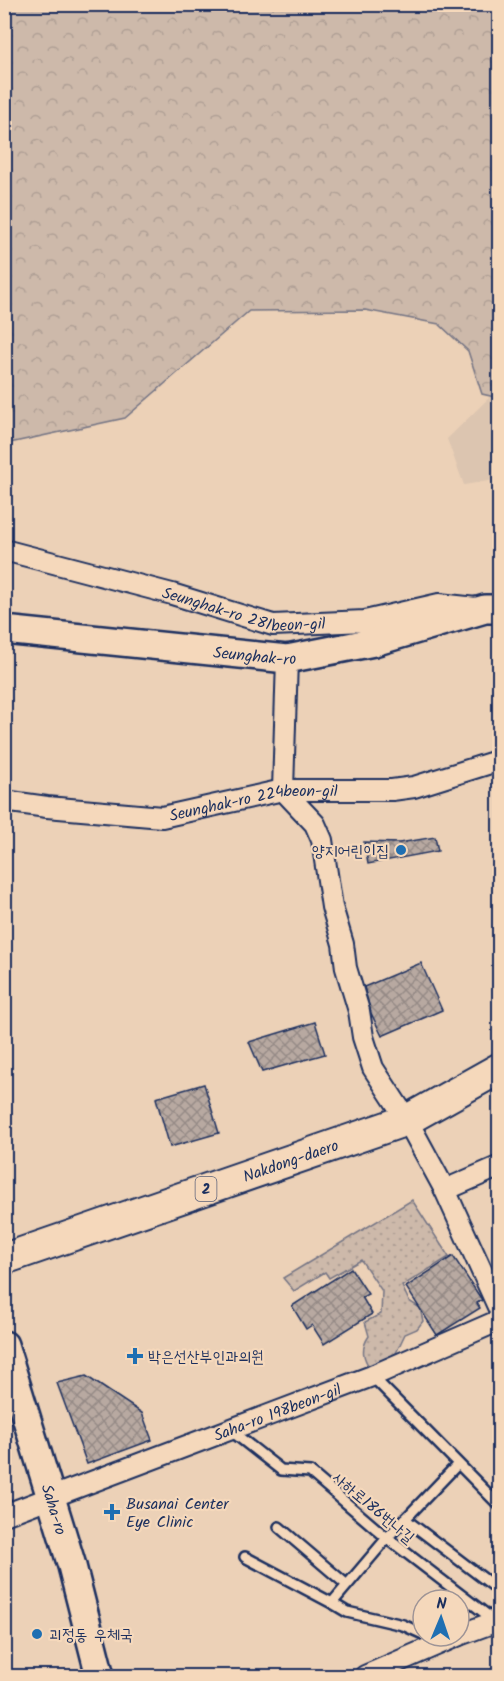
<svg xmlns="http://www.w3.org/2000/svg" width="504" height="1681" viewBox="0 0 504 1681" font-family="Kalam,'Poor Story',sans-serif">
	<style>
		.built { fill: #dcc5b0 }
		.forest { fill: url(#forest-crowns); stroke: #747484; stroke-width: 1.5 }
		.park { fill: url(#park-dots); stroke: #747484; stroke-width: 1.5 }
		.building { fill: url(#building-cross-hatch); stroke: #1b2f5e; stroke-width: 1.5 }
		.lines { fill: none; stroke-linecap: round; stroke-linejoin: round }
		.lane-casing { stroke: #1b2f5e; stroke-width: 14 }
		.street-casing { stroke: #1b2f5e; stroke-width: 24 }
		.secondary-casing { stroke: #1b2f5e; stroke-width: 32 }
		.primary-casing { stroke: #1b2f5e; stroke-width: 34 }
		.lane { stroke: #f5d8bb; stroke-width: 9 }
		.street { stroke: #f5d8bb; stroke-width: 20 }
		.secondary { stroke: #f5d8bb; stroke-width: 27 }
		.primary { stroke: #f5d8bb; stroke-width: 30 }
		.poi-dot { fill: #1f6fb2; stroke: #f5d8bb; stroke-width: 2 }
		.labels { text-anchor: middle; stroke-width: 4.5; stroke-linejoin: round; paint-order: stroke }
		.shield { fill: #f5d8bb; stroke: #5c627a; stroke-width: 1.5 }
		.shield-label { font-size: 15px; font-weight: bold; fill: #1b2f5e }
		.street-label { font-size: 16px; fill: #1b2f5e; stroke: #f5d8bb }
		.poi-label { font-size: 16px; fill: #1b2f5e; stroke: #f5d8bb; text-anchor: start }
	</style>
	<defs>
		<pattern id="forest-crowns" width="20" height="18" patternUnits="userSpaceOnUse" patternTransform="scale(1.5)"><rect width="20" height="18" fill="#cdb9aa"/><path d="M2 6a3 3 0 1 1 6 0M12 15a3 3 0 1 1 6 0" fill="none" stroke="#af9f95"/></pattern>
		<pattern id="park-dots" width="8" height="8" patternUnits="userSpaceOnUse" patternTransform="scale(1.5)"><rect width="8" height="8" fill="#cdb9aa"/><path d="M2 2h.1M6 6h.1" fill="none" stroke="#af9f95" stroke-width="1.8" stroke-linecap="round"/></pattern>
		<pattern id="building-cross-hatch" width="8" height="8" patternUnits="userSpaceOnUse" patternTransform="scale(1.5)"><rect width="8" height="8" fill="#b8a9a1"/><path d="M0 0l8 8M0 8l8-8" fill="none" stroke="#958a86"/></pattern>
	</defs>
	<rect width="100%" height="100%" fill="#ecd1b7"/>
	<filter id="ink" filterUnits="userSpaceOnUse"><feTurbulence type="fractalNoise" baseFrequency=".0167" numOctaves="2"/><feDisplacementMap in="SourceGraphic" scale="12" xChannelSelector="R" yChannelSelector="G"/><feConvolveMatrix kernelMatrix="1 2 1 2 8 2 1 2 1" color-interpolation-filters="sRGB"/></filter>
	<g filter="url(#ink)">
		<polygon class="built" points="499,388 499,481 494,480 464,485 447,439"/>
		<polygon class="forest" points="4,5 499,5 499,398 482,394 468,351 439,324 365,310 249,311 125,418 5,444"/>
		<path class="park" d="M412,1200L449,1257L402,1286L409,1301L420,1308L423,1321L417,1329L405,1334L396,1353L371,1370C363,1358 360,1349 369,1336L365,1322L381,1314L382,1291L361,1260L329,1278L325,1272L294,1291L283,1278Z"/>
		<g class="building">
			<polygon points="435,837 438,851 368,864 364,842 399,843"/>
			<polygon points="421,963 442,1010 382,1036 371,1013 364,987"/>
			<polygon points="315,1022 325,1054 262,1072 249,1042"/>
			<polygon points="204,1084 219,1133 170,1147 156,1098"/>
			<polygon points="453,1256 482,1300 477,1303 480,1308 437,1335 406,1287"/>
			<polygon points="351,1268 368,1294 362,1297 372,1314 324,1344 312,1325 306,1329 292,1306"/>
			<polygon points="86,1376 142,1413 152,1440 87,1464 57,1383"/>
		</g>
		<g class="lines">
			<g class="lane-casing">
				<g id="lane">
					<polyline points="372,1376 500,1506"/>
					<polyline points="230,1430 281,1470 310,1472 387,1538 495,1621"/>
					<polyline points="405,1519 500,1591"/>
					<polyline points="279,1527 347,1585"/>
					<polyline points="245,1557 332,1603"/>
					<polyline points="423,1634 403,1625 347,1612 332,1603 387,1538 458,1464"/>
				</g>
			</g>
			<g class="street-casing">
				<g id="street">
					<path id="s1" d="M4,550L172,594L273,625L365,621L439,604L476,608"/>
					<polyline points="287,659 283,790 315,824 322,840 332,907 343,944 346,968 359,1011 363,1037 373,1068 407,1120 445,1190 500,1311"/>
					<path id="s2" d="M4,801L47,807L162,817L283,790H392L414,787L500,760"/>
					<polyline points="445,1190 500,1166"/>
					<path id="s3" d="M4,1515L372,1376L500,1320"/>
					<polyline points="459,1635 500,1620"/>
					<polyline points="365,1676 457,1636"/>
				</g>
			</g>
			<g class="secondary-casing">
				<g id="secondary">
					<path id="s4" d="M4,630L287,659L374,642L485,609H500"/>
					<path id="s5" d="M4,1345L72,1566L100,1676"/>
				</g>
			</g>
			<g class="primary-casing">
				<g id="primary">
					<path id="s6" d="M4,1259L407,1120L500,1068"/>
				</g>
			</g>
			<use href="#lane" class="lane"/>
			<use href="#street" class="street"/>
			<use href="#secondary" class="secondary"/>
			<use href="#primary" class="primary"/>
		</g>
	</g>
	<g class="poi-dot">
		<circle cx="401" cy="850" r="6"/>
		<path d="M132 1347h6v6h6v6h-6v6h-6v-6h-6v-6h6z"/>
		<path d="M109 1503h6v6h6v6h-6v6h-6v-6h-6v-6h6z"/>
		<circle cx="37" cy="1634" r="6"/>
	</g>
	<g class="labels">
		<rect class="shield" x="195.5" y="1177" width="21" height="24" rx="4.5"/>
		<g class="shield-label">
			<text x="206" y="1194">2</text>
		</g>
		<g class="street-label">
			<text dy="6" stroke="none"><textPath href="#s1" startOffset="248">Seunghak-ro 281beon-gil</textPath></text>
			<text dy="6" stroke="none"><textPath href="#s4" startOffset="252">Seunghak-ro</textPath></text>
			<text dy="6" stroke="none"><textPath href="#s2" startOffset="252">Seunghak-ro 224beon-gil</textPath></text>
			<text dy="6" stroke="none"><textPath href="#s6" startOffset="303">Nakdong-daero</textPath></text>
			<text dy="6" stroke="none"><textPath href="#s3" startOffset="292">Saha-ro 198beon-gil</textPath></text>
			<text transform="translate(374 1507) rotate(40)" y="6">사하로186번나길</text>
			<text dy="6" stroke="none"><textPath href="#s5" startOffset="172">Saha-ro</textPath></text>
		</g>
		<g class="poi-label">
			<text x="389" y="856" text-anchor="end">양지어린이집</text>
			<text x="148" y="1362">박은선산부인과의원</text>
			<text x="126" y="1509">Busanai Center<tspan x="126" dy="18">Eye Clinic</tspan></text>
			<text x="49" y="1640">괴정동 우체국</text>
		</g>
	</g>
	<rect width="504" height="1681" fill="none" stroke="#f5d8bb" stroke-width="24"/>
	<rect x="12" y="12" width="480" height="1657" fill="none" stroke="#1b2f5e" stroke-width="2" filter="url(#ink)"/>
	<g transform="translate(441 1618) rotate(2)"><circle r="28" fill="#f5d8bb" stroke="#9e9496" stroke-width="1.5"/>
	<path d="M0-4.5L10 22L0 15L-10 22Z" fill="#1f6fb2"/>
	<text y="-9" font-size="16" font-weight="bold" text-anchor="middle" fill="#1b2f5e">N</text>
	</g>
</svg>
